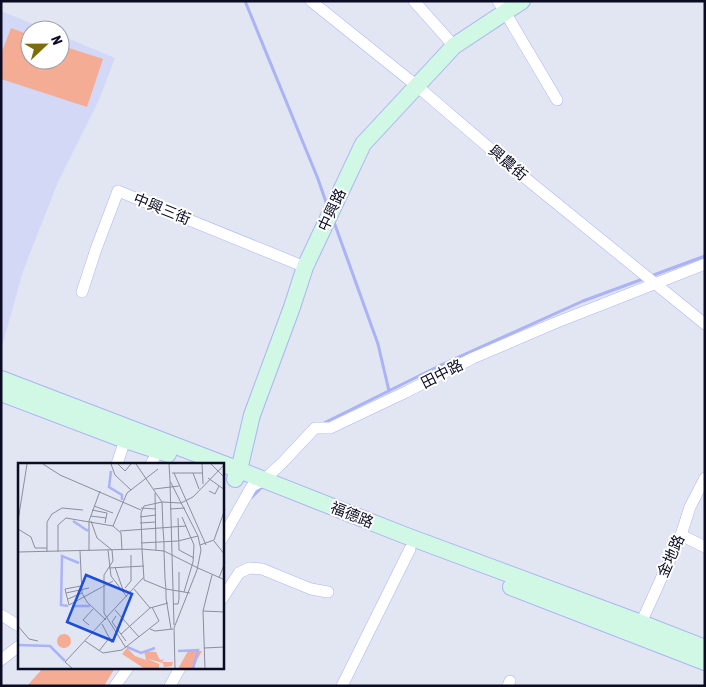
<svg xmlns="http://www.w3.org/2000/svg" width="706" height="687" viewBox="0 0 706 687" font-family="'Asap Condensed','Noto Sans TC',sans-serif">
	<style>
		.built { fill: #d3d8f6 }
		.green { fill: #f5ac95 }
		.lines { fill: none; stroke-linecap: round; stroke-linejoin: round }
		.stream { stroke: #aab3f6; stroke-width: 3 }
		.street-casing { stroke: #acb4f6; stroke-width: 12 }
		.secondary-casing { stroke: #acb4f6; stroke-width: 18 }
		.street { stroke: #fff; stroke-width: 11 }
		.secondary { stroke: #d0f8e4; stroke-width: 16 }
		.labels { text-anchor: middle; stroke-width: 4; stroke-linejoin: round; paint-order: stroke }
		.street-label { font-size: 15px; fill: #0b0c23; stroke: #fff }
		.inset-river { fill: none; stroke: #aab3f6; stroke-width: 2.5 }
		.inset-road { fill: none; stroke: #8c8e9f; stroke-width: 1 }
		.view { fill: #1d4ed8; fill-opacity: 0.15; stroke: #1d4ed8; stroke-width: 2.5 }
		.inset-edge { fill: none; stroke: #0b0c23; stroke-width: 2.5 }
	</style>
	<rect width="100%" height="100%" fill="#e2e5f2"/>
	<polygon class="built" points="1,11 48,30 30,30 30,60 60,60 60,35 115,58 99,100 58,182 23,271 1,350"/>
	<g class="green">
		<polygon points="11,28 30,35 30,60 60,60 60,45 103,59 87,107 1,79 1,54"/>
		<polygon points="43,668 115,668 104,686 27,686"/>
	</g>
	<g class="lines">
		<g class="stream">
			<polyline points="245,1 318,179 327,205"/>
			<polyline points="334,222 378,344 389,391"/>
			<polyline points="651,276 705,256"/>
			<polyline points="322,425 324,423 441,365 583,301 643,279"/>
			<polyline points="252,497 264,485"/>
		</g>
		<g class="street-casing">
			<g id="street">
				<polyline points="311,1 417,86 508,164 705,324"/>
				<polyline points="414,1 454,46"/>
				<polyline points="498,1 505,12 557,100"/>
				<polyline points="82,292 96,249 118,191 305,267"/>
				<polyline points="117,464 125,440"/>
				<polyline points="151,464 158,451"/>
				<polyline points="681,535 705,547"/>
				<polyline points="222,539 252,486 264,480 283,462 315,428 330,428 406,392 473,358 555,323 705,264"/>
				<polyline points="222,599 239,573 249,568 262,569 311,589 328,592"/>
				<polyline points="1,615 19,626"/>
				<polyline points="639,630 641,623 681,535 690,507 705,478"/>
				<polyline points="1,660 19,646"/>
				<polyline points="115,686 128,668"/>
				<polyline points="170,686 180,668"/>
				<polyline points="342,686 410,549"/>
				<polyline points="508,686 510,681"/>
			</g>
		</g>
		<g class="secondary-casing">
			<g id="secondary">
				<polyline points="1,379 239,470 404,535 641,623 705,648"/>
				<polyline points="1,393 125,440 168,454"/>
				<polyline points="235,479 239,470 252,415 292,307 305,267 363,144 454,46 522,1"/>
				<polyline points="511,587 705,662"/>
			</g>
		</g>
		<use href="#street" class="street"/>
		<use href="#secondary" class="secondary"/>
	</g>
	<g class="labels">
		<g class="street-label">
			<text transform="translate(508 163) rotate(40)" y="5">興農街</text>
			<text transform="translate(162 209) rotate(22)" y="5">中興三街</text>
			<text transform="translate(332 210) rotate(-65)" y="5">中興路</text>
			<text transform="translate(442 374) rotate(-27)" y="5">田中路</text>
			<text transform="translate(352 515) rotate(22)" y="5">福德路</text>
			<text transform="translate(671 556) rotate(-66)" y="5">金地路</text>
		</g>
	</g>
	<g transform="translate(18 463)">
		<rect width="206" height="206" fill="#e2e5f2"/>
		<path d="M39 178a7 7 0 1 1 14 0a7 7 0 1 1-14 0ZM109,185L117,193L128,197L126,188L138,189L142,197L146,196L144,199H155L154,203L146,204L145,200L130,196L141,201V206H127L104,191ZM170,188H184L174,206H160Z" fill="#f5ac95"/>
		<path class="inset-river" d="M93,8L91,24L104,32V37M55,58L70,68M50,143L43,142L44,93L61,100M54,143H72M0,182L32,183L47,198M109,184L123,190L137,185M160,188L180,187L175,206"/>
		<path class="inset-road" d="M25,1L42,12L123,47M93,1L97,12L113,27M100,1L107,8L113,1M118,1L144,39L163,40L175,34L207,1M151,1L152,18L180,73L183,87L179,107L156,165L157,206M184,1L185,21M193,1L205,13M154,10H184M156,10L188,82M175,10L181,26M190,15L207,27M152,19L156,162M136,26L161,23M191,28L197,31L201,23M137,30L138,87M76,43L95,50M123,45L138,46M152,46L167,45M74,47L89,50L87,60M73,53L88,55M122,54L138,52M164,54L176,82L175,99L166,129M160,55L161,87L176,95M0,58L9,1M73,58L79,75L94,87L95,98L86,112V150L108,185M122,60L138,59M95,63L109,30L140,6M0,66L13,74L17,85H29M102,68L168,63M196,78L207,92M123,80L160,78L180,73M182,82L196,77L207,46M90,87L93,113L109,134M62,88L64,130L69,139L88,157M71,88V58L82,28M0,89L124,86L126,117L148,126L172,130M29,89V59L34,51L44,45L65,47M40,89V62L48,55L95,63L103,70L104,87M97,104L105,127M91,105L126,103M180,105L207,117M201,115L207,99M63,123L47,126L51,142L95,118M107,125L113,118V92M116,126L132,145M48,130L71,125M50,136L64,130M155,141H160L161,136V109M97,147L121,174M185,148L207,149M98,153L94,159L108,178M84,161L94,180M71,162L65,157L75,146M0,163L11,176L20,178M132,166L137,168L155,166M153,166L148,135V126L147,116L146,88V79L145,66L144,39L126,43L123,50L124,86L146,88L180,105M103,171L132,145L150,140M67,178L85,190L104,187L141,158L134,144M186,185L207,184M81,188L92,174M55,206L47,199L125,115M187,206L185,148L194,112"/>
		<path class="view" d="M68,112L114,131L95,178L49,159Z"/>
		<rect width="206" height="206" class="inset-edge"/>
	</g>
	<rect width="706" height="687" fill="none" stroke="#0b0c23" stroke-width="5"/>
	<g transform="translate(45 45) rotate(68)"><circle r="24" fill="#ffffff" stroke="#9d9ea7"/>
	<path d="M0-4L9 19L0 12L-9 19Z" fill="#7d6d07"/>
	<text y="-8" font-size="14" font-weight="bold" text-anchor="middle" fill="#0b0c23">N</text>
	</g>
</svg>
